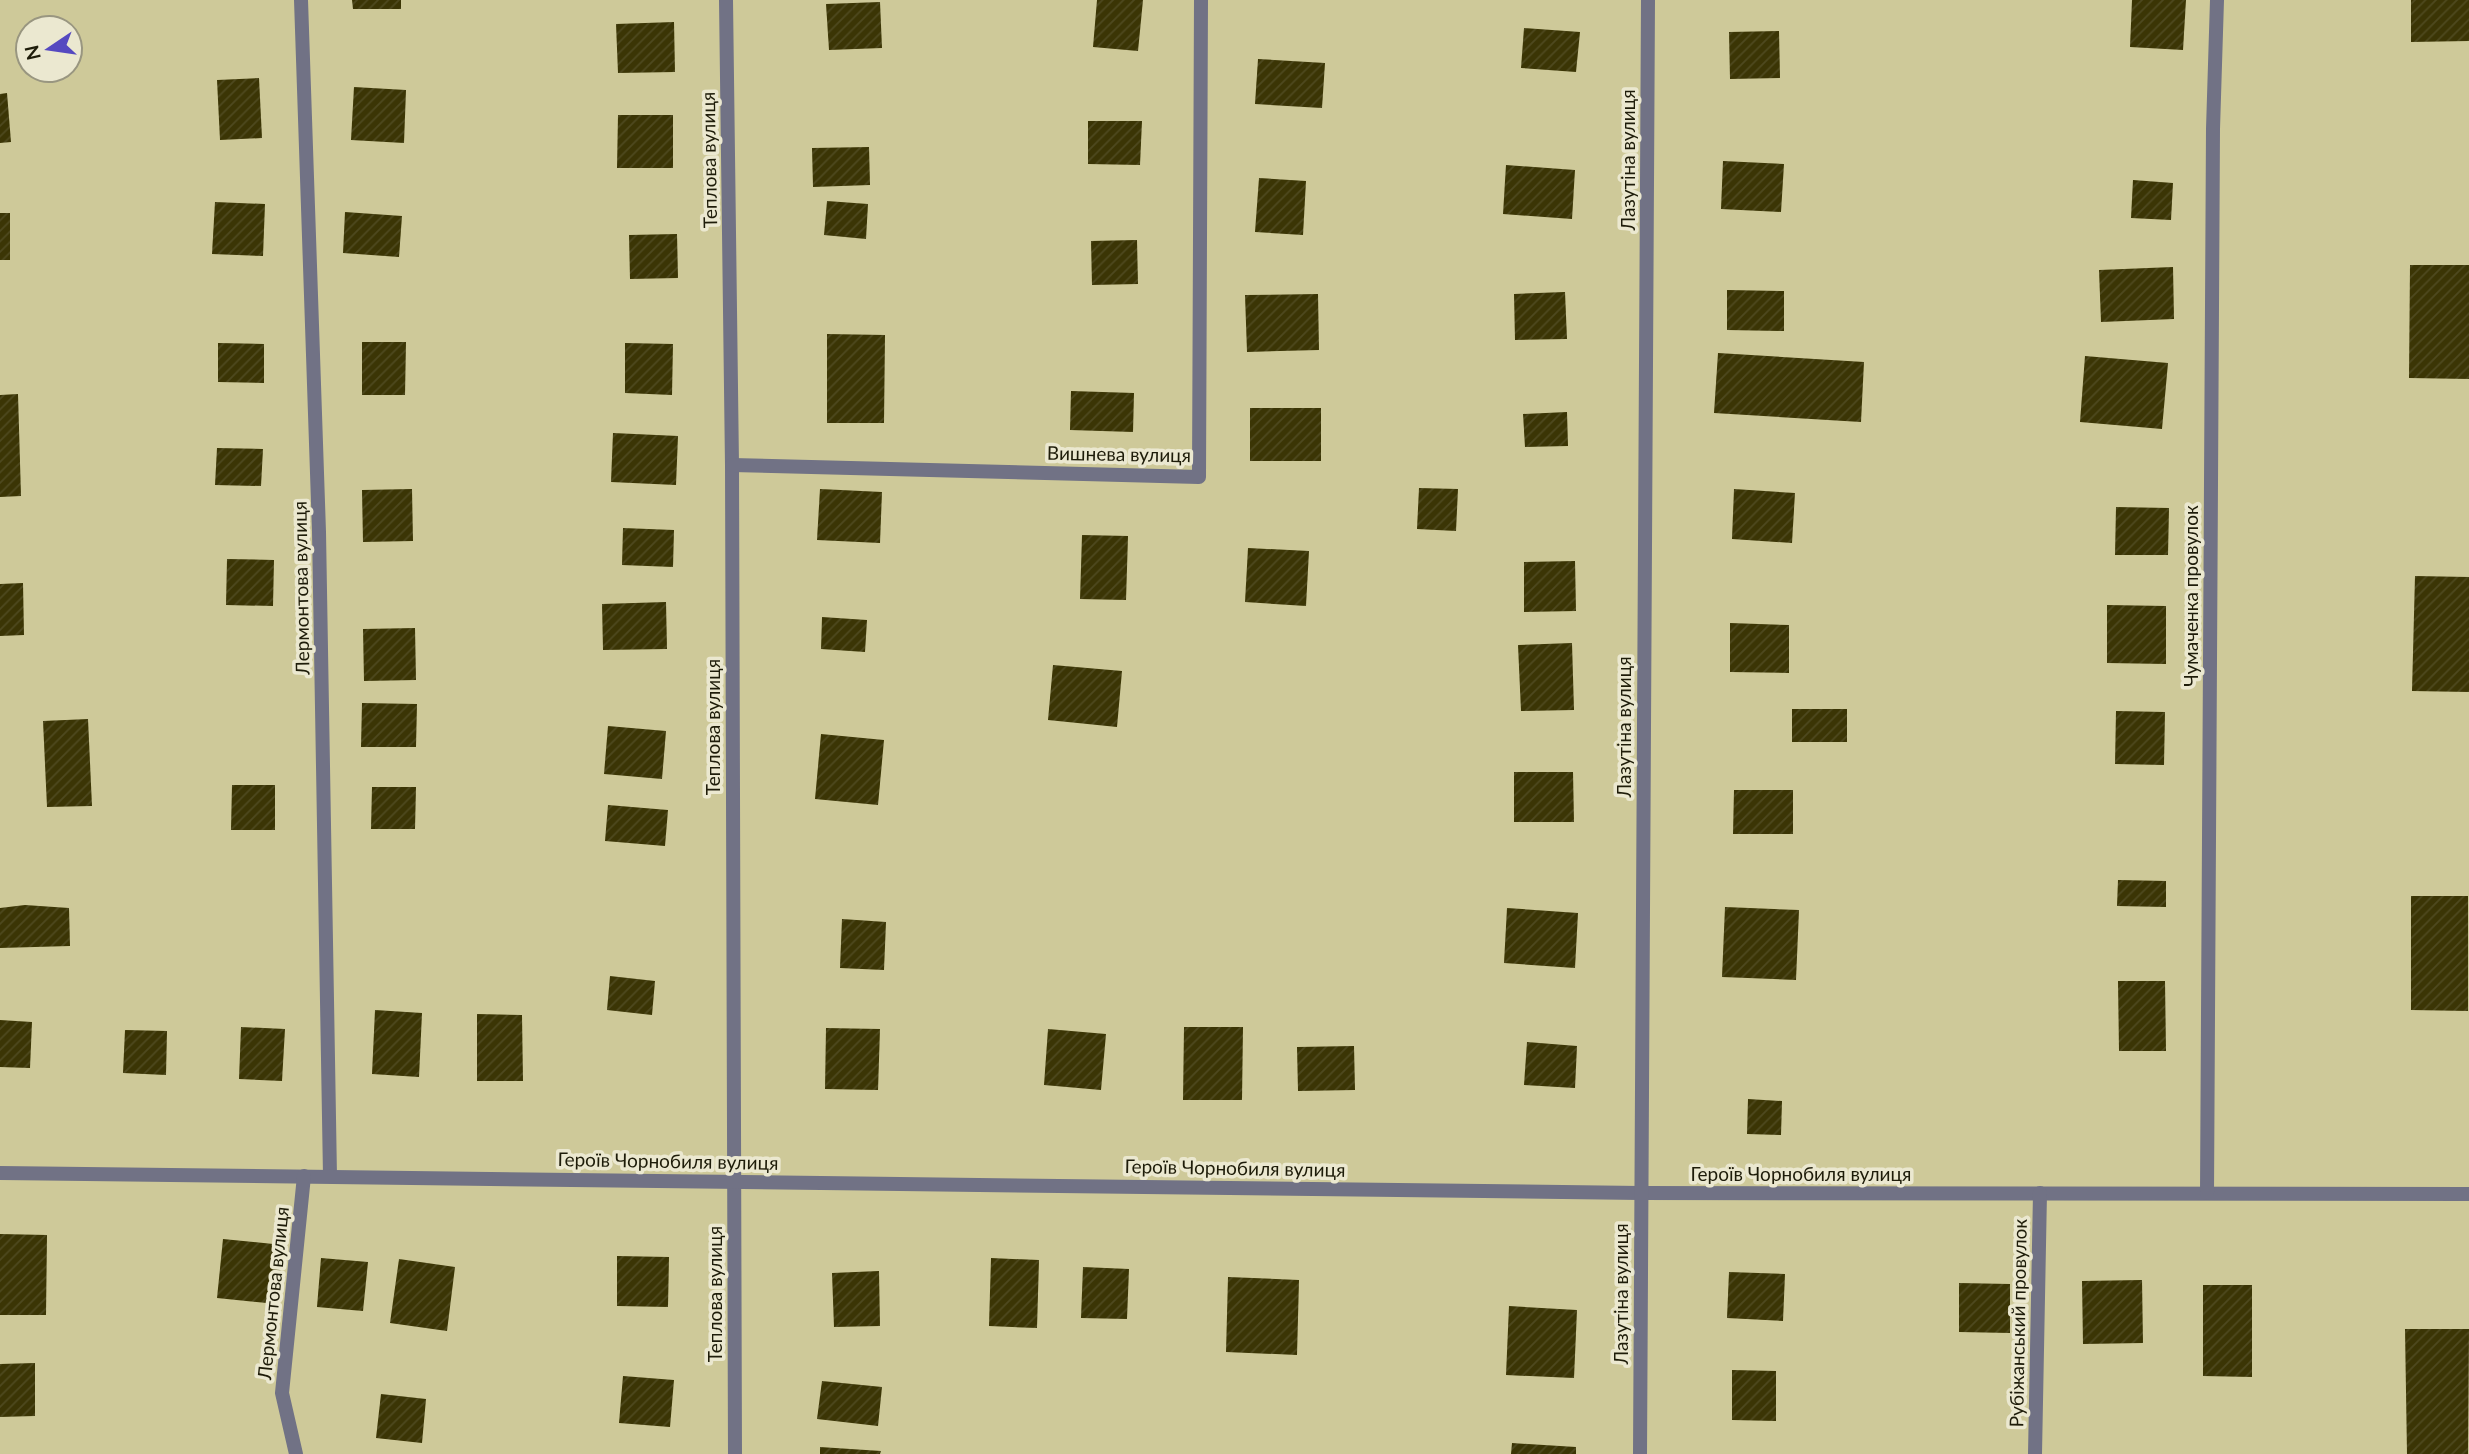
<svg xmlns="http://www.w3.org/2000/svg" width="2469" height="1454" viewBox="0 0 2469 1454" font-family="Lato,sans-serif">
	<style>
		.building { fill: url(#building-hatch) }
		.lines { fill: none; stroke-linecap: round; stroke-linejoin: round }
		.street { stroke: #717285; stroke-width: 14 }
		.labels { text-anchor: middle; stroke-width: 7; stroke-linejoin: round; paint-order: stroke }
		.street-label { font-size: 19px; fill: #1e1c09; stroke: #ebe8d0 }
	</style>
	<defs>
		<pattern id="building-hatch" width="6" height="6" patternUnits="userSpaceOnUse" patternTransform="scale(1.75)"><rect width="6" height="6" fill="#3b3505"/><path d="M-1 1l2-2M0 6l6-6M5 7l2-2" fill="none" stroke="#4e491f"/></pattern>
	</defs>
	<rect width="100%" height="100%" fill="#cec999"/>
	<g class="building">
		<polygon points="352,0 401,0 401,9 353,9"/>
		<polygon points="1097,0 1143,0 1138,51 1093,47"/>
		<polygon points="2132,0 2186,0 2183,50 2130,47"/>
		<polygon points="2411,0 2469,0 2469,41 2411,42"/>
		<polygon points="880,2 882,48 829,50 826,4"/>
		<polygon points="674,22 675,72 618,73 616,24"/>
		<polygon points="1524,28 1580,32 1576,72 1521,68"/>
		<polygon points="1779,31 1780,78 1730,79 1729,32"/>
		<polygon points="1258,59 1325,63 1322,108 1255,104"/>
		<polygon points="259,78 262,138 220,140 217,80"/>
		<polygon points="354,87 406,90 404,143 351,140"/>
		<polygon points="7,93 11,142 0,143 0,94"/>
		<polygon points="618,115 673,115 673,168 617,168"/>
		<polygon points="1088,121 1142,121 1140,165 1088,164"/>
		<polygon points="869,147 870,185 813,187 812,148"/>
		<polygon points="1723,161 1784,164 1781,212 1721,209"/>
		<polygon points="1506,165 1575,170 1572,219 1503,214"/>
		<polygon points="1259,178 1306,181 1303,235 1255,232"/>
		<polygon points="2133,180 2173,183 2171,220 2131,218"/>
		<polygon points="827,201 868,204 866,239 824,235"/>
		<polygon points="215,202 265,204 263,256 212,254"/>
		<polygon points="345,212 402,216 399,257 343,253"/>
		<rect x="0" y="213" width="10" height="47"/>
		<polygon points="677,234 678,278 630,279 629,235"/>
		<polygon points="1137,240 1138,284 1092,285 1091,241"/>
		<polygon points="2410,265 2469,265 2469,379 2409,378"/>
		<polygon points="2173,267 2174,319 2101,322 2099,270"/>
		<polygon points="1727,290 1784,291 1784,331 1727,330"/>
		<polygon points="1565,292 1567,339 1515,340 1514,294"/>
		<polygon points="1318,294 1319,350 1247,352 1245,295"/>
		<polygon points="827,334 885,335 884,423 827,423"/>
		<polygon points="362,342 406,342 405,395 362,395"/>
		<polygon points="218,343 264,344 264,383 218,382"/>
		<polygon points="625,343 673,344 672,395 625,393"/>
		<polygon points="1718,353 1864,362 1861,422 1714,413"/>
		<polygon points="2085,356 2168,363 2162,429 2080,422"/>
		<polygon points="1071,391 1134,393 1133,432 1070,430"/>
		<polygon points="18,394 21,496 0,497 0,395"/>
		<rect x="1250" y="408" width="71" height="53"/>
		<polygon points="1567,412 1568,446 1525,447 1523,414"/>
		<polygon points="613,433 678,436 676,485 611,482"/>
		<polygon points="217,448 263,449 261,486 215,485"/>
		<polygon points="1419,488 1458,489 1456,531 1417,529"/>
		<polygon points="412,489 413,541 363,542 362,490"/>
		<polygon points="820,489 882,492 880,543 817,540"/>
		<polygon points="1734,489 1795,493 1792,543 1732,539"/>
		<polygon points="2116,507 2169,508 2168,555 2115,555"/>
		<polygon points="623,528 674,530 673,567 622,565"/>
		<polygon points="1082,535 1128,536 1126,600 1080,599"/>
		<polygon points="1248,548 1309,551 1306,606 1245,602"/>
		<polygon points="227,559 274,560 273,606 226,605"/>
		<polygon points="1575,561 1576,611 1524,612 1524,562"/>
		<polygon points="2415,576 2469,577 2469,692 2412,691"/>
		<polygon points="23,583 24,635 0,636 0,584"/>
		<polygon points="666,602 667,649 603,650 602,604"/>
		<polygon points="2107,605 2166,606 2166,664 2107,663"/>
		<polygon points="822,617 867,620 865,652 821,649"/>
		<polygon points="1730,623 1789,625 1789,673 1730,672"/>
		<polygon points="415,628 416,680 364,681 363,629"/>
		<polygon points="1572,643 1574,710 1521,711 1518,645"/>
		<polygon points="1053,665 1122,671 1117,727 1048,720"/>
		<polygon points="362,703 417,704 416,747 361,747"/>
		<rect x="1792" y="709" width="55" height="33"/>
		<polygon points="2116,711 2165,712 2164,765 2115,764"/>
		<polygon points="88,719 92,806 47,807 43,721"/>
		<polygon points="608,726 666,731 662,779 604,774"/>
		<polygon points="821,734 884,740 878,805 815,799"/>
		<polygon points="1514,772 1573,772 1574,822 1514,822"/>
		<polygon points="232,785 275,785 275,830 231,830"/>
		<polygon points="372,787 416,787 415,829 371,829"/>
		<polygon points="1734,790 1793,790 1793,834 1733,834"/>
		<polygon points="608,805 668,810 665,846 605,841"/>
		<polygon points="2118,880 2166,881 2166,907 2117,906"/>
		<polygon points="2411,896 2468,896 2468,1011 2411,1010"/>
		<polygon points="25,905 69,908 70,946 0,948 0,908"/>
		<polygon points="1725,907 1799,910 1796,980 1722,977"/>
		<polygon points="1507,908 1578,913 1575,968 1504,963"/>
		<polygon points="842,919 886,922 884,970 840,968"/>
		<polygon points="610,976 655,981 652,1015 607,1010"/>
		<polygon points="2118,981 2165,981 2166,1051 2119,1051"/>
		<polygon points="375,1010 422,1013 419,1077 372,1074"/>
		<polygon points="477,1014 522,1015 523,1081 477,1081"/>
		<polygon points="0,1020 32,1022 30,1068 0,1067"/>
		<polygon points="241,1027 285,1029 282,1081 239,1079"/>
		<polygon points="1184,1027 1243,1027 1242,1100 1183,1100"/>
		<polygon points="826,1028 880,1029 878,1090 825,1089"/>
		<polygon points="1048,1029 1106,1034 1101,1090 1044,1085"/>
		<polygon points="125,1030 167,1031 166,1075 123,1073"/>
		<polygon points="1527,1042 1577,1046 1575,1088 1524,1085"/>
		<polygon points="1354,1046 1355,1090 1298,1091 1297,1047"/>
		<polygon points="1748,1099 1782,1101 1781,1135 1747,1134"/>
		<polygon points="0,1234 47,1235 46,1315 0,1315"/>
		<polygon points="223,1239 283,1245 277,1304 217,1298"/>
		<polygon points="617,1256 669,1257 668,1307 617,1306"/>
		<polygon points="321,1258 368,1262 363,1311 317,1307"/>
		<polygon points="991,1258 1039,1260 1037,1328 989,1326"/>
		<polygon points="399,1259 455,1267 447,1331 390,1323"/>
		<polygon points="1083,1267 1129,1269 1127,1319 1081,1318"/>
		<polygon points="879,1271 880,1326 834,1327 832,1273"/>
		<polygon points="1729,1272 1785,1274 1783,1321 1727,1318"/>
		<polygon points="1228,1277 1299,1280 1297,1355 1226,1352"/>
		<polygon points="2142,1280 2143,1343 2083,1344 2082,1281"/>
		<polygon points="1959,1283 2010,1284 2010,1333 1959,1332"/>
		<polygon points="2203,1285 2252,1285 2252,1377 2203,1376"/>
		<polygon points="1509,1306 1577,1310 1574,1378 1506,1375"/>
		<polygon points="2405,1329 2469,1329 2468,1454 2407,1454"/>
		<polygon points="35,1363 35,1416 0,1417 0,1364"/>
		<polygon points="1732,1370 1776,1371 1776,1421 1732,1420"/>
		<polygon points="623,1376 674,1380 670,1427 619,1423"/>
		<polygon points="822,1381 882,1387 878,1426 817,1419"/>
		<polygon points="381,1394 426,1399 422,1443 376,1438"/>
		<polygon points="1512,1443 1576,1447 1576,1454 1511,1454"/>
		<polygon points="820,1447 881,1451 880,1454 820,1454"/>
	</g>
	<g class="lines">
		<g class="street">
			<polyline points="301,0 319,532 330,1176"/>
			<polyline points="726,0 732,465 735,1454"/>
			<polyline points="732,465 1199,477 1201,0"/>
			<polyline points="0,1173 1640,1193 2469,1194"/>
			<polyline points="2207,1193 2213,129 2217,0"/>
			<polyline points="296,1454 282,1393 304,1176"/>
			<polyline points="1640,1454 1648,0"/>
			<polyline points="2035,1454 2040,1193"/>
		</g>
	</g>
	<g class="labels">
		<g class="street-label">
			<text transform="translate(709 160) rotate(-91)" y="7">Теплова вулиця</text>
			<text transform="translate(1628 160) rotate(-90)" y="7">Лазутіна вулиця</text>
			<text transform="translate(1119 454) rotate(1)" y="7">Вишнева вулиця</text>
			<text transform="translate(301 588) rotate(-91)" y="7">Лермонтова вулиця</text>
			<text transform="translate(2191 596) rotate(-90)" y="7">Чумаченка провулок</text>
			<text transform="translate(713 727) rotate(-90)" y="7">Теплова вулиця</text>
			<text transform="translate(1624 727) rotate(-90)" y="7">Лазутіна вулиця</text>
			<text transform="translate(668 1161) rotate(1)" y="7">Героїв Чорнобиля вулиця</text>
			<text transform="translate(1235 1168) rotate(1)" y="7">Героїв Чорнобиля вулиця</text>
			<text x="1801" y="1181">Героїв Чорнобиля вулиця</text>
			<text transform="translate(273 1293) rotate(-84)" y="7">Лермонтова вулиця</text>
			<text transform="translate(715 1294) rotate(-90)" y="7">Теплова вулиця</text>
			<text transform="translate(1621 1294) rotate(-90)" y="7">Лазутіна вулиця</text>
			<text transform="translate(2018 1323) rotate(-89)" y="7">Рубіжанський провулок</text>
		</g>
	</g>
	<g transform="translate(49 49) rotate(257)"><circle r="33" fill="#ebe8d0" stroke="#999680" stroke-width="2"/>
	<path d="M0-5L12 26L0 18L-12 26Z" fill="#5549c0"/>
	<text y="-10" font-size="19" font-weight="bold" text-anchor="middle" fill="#1e1c09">N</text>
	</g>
</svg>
